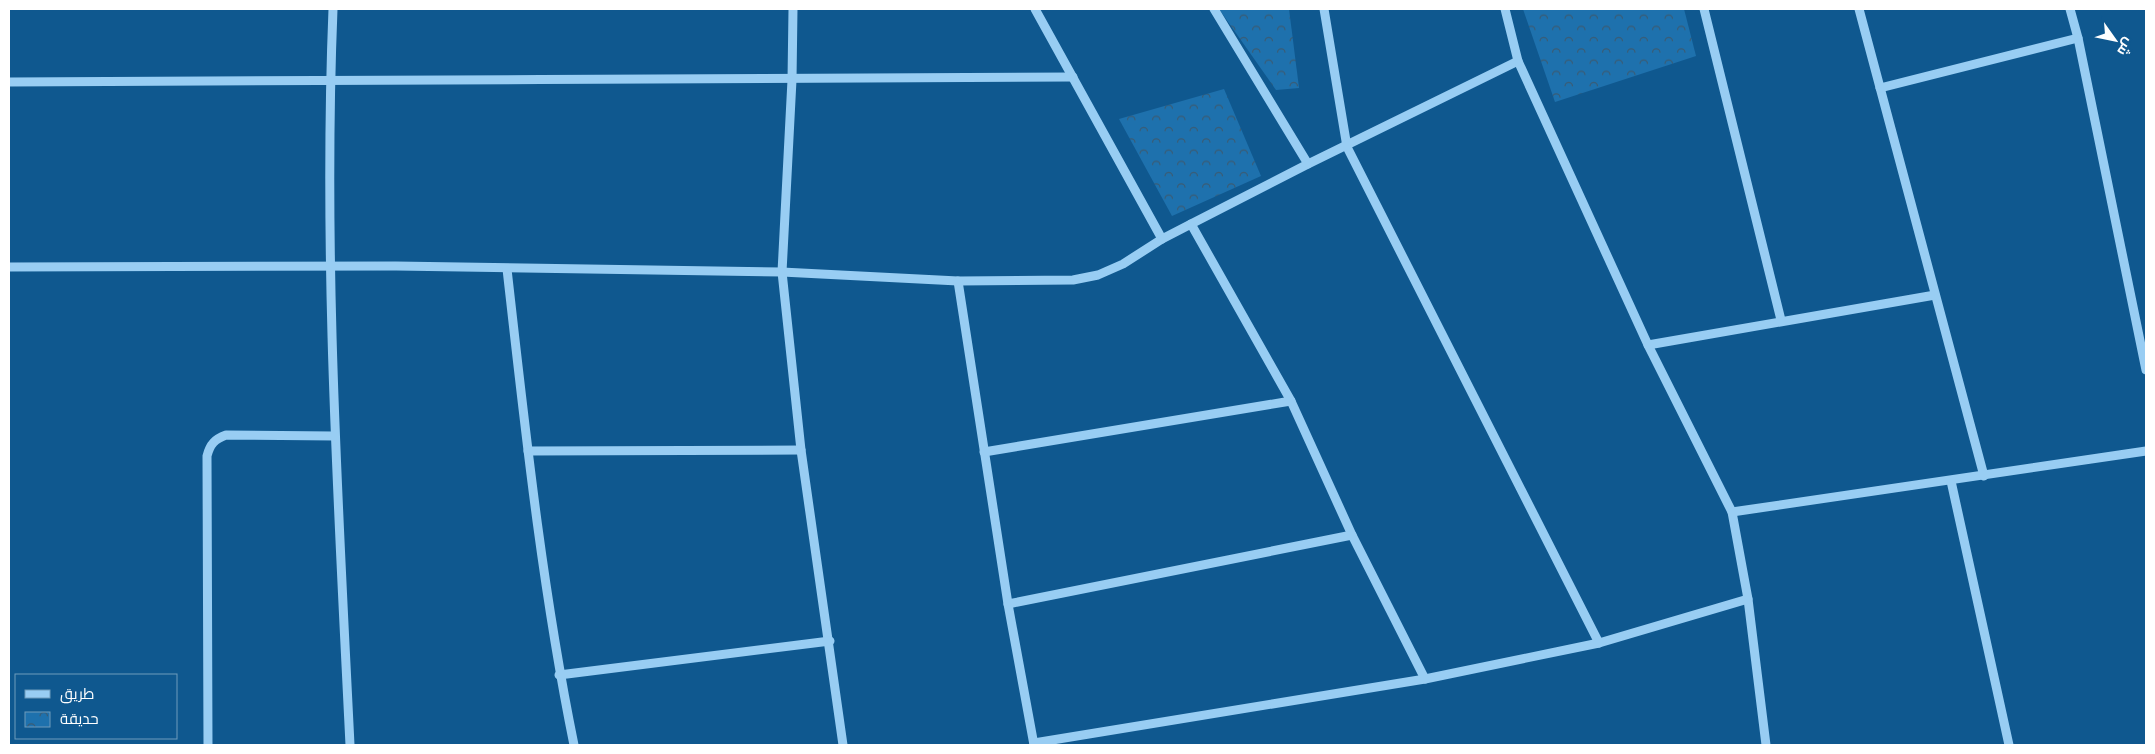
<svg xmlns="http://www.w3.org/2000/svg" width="2155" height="754" viewBox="0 0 2155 754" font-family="'Golos Text',Cairo,sans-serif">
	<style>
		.park { fill: url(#park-crowns) }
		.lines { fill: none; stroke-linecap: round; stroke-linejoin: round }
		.minor { stroke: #98cdf3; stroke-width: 9 }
	</style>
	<defs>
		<pattern id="park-crowns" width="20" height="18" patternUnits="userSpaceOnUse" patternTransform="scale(1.25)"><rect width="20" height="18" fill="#1e71ad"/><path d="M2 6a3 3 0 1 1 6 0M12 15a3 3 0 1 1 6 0" fill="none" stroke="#3a5b73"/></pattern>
	</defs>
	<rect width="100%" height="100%" fill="#0f588f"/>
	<g class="park">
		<polygon points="1219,9 1289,9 1299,88 1276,90"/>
		<polygon points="1523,9 1684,9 1696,56 1555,102"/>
		<polygon points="1224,89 1261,176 1172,216 1119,119"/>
	</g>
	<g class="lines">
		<g class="minor">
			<path d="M333,9C323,254 338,500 350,745"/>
			<polyline points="793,9 792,80 782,272 801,450 843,745"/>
			<polyline points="1035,9 1162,239"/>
			<polyline points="1214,9 1308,164"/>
			<polyline points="1324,9 1347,147 1599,643"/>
			<polyline points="1505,9 1518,61 1648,345 1732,512 1748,599 1766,745"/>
			<polyline points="1704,9 1781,320"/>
			<polyline points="1859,9 1984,476"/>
			<polyline points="2070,9 2078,38 2146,370"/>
			<path d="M9,82C364,78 718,81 1073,77"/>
			<polyline points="1880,88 2078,38"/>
			<polyline points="1191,224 1291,401 1352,535 1425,679"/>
			<polyline points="9,267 396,266 782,272 958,281 1073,280 1098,275 1123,264 1162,239 1191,224 1308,164 1518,61"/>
			<path d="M507,269C525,428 542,588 574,745"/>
			<polyline points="958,281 1008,604 1034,745"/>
			<polyline points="1648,345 1935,295"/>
			<polyline points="528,451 801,450"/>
			<polyline points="984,452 1291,401"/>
			<polyline points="1951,481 2009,745"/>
			<polyline points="1732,512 2146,451"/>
			<polyline points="1008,604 1352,535"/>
			<polyline points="559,675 830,641"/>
			<polyline points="1034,743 1425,679 1599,643 1748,599"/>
			<path d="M208,745L207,456C210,444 215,439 226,435L334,436"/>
		</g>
	</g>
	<rect width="2155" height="754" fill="none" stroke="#ffffff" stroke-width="20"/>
	<rect x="15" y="674" width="162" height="65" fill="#0f588f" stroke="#6f9bbc"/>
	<rect x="25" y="690" width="25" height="8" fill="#98cdf3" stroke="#6f9bbc"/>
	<text x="60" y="699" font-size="15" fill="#ffffff">طريق</text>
	<rect x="25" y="712" width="25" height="15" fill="url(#park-crowns)" stroke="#6f9bbc"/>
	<text x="60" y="724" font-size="15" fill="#ffffff">حديقة</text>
	<g transform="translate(2115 40) rotate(123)" stroke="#0f588f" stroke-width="4" paint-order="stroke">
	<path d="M0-4L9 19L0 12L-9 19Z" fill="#ffffff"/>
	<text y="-8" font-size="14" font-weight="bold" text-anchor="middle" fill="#ffffff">ش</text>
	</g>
</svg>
